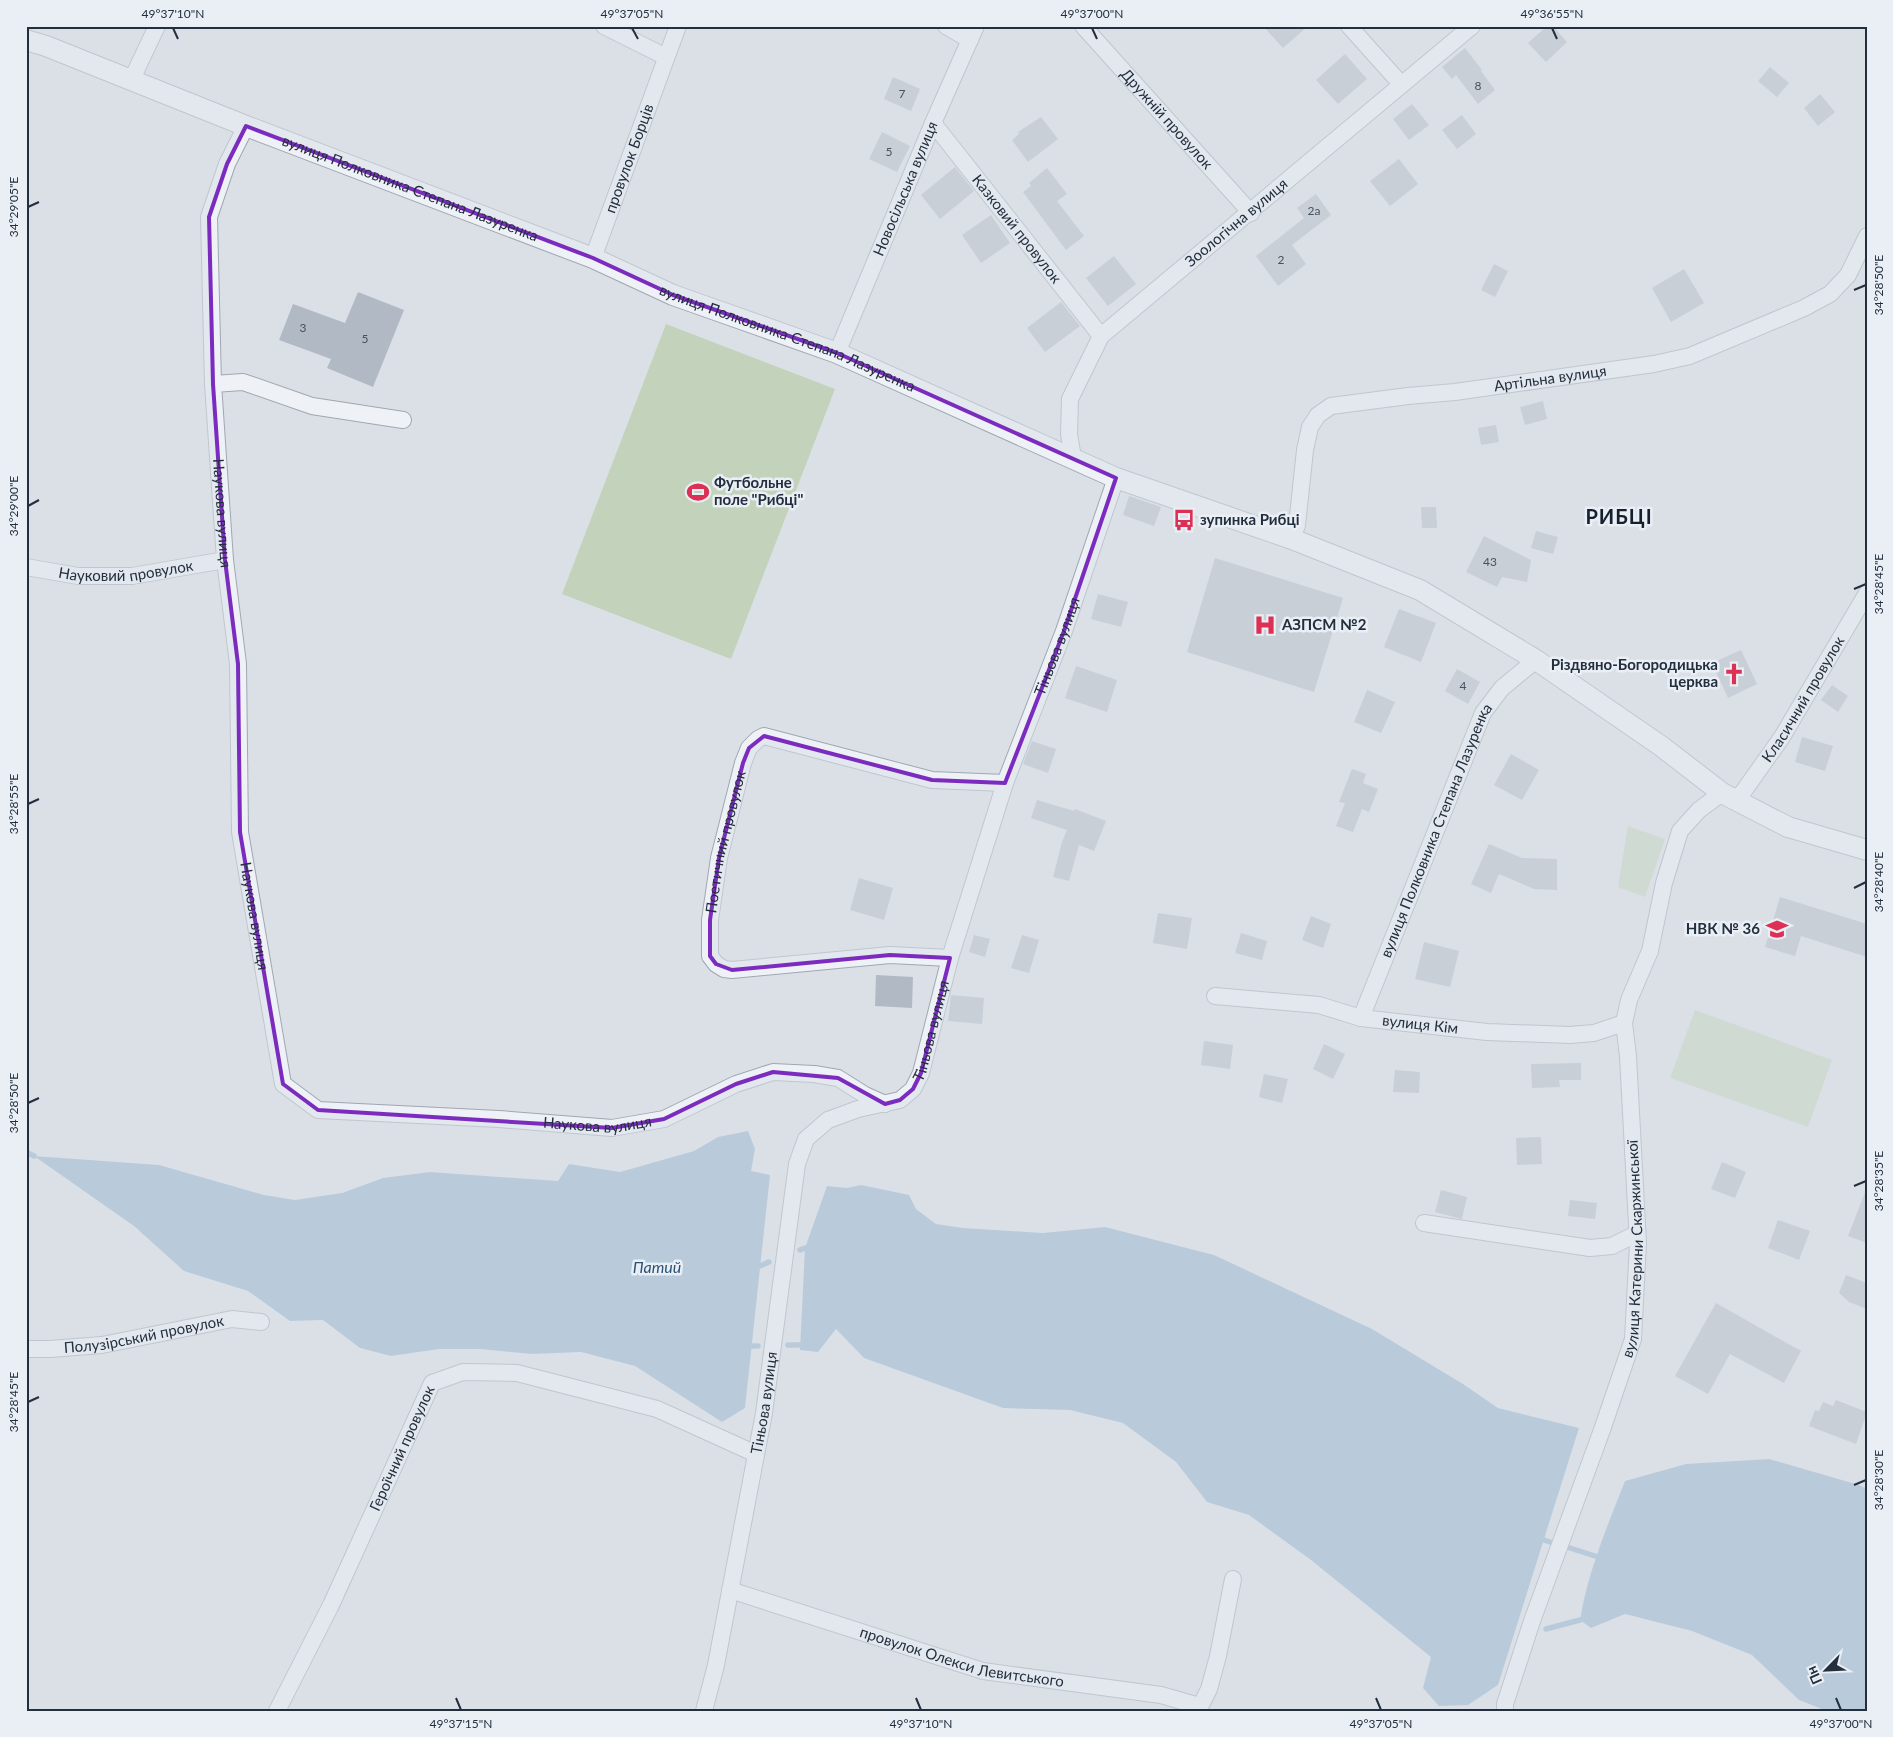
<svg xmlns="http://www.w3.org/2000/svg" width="1893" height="1737" viewBox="0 0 1893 1737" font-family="Lato,sans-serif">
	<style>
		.green { fill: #c2d2bb }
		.water { fill: #91b1cc }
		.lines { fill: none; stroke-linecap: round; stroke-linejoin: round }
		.stream { stroke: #91b1cc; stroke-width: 5.5 }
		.building { fill: #b1bac4 }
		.minor-casing { stroke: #a0a7b1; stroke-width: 18 }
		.tertiary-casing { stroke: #a0a7b1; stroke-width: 22 }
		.minor { stroke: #eef1f5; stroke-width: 16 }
		.tertiary { stroke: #eef1f5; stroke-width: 20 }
		.marked { fill: none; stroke: #7b2cbf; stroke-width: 4; stroke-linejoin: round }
		.ticks { fill: none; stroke: #232f3e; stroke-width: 2 }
		.labels { text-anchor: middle; stroke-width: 5; stroke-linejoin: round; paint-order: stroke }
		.number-label { font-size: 12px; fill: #465260 }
		.street-label { font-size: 15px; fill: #232f3e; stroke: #eaeff5 }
		.poi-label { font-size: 15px; font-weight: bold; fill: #232f3e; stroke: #eaeff5; text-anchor: start }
		.water-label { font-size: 16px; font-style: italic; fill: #2a5176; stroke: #eaeff5 }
		.district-label { font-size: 20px; font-weight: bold; letter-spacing: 1px; fill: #16202f; stroke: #eaeff5 }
		.neatline { fill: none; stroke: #232f3e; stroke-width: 2 }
		.ticks-label { font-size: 12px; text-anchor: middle; fill: #232f3e }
	</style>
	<rect width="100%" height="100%" fill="#dbe0e7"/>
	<g class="green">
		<polygon points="666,324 835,389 731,659 562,594"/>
		<polygon points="1628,826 1665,839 1645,897 1618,887"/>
		<polygon points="1695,1010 1832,1060 1808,1127 1670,1078"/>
	</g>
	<g class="water">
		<polygon points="748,1131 755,1149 751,1171 770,1175 745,1408 722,1422 635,1366 581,1352 532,1354 480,1349 439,1349 391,1356 360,1348 323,1320 290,1321 248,1291 184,1271 134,1226 34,1156 159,1165 264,1195 295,1200 342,1193 383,1178 430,1172 558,1181 569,1164 620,1172 694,1151 718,1137"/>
		<polygon points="861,1185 909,1195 916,1209 936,1224 963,1228 1043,1233 1105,1227 1214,1255 1372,1329 1463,1384 1498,1408 1579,1428 1498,1685 1468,1705 1439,1706 1423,1688 1431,1657 1311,1560 1249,1515 1207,1502 1176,1462 1123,1423 1070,1410 1003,1408 864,1358 836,1329 818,1352 800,1350 805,1248 827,1186 847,1188"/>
		<path d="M1769,1459L1859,1485L1867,1489V1711H1827L1799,1700L1752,1655L1692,1631L1625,1614L1591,1628L1580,1620C1588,1571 1607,1527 1625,1481L1686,1464Z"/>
	</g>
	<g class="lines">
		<g class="stream">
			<polyline points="26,1152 34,1156"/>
			<polyline points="800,1250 805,1248"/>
			<polyline points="760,1266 769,1262"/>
			<polyline points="788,1345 800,1345"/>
			<polyline points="752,1346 758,1346"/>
			<polyline points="1544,1540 1550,1542"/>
			<polyline points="1570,1548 1595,1556"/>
			<polyline points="1546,1629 1580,1620"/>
		</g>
	</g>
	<g class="building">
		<polygon points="1263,26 1308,26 1283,48"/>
		<polygon points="1547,26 1553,26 1567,42 1546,62 1528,43"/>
		<polygon points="1465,48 1482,70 1481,71 1495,90 1478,104 1456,75 1452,79 1442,67"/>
		<polygon points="1345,54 1367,79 1338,104 1316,80"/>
		<polygon points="1770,67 1789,83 1777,97 1758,81"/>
		<polygon points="893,77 920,89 911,111 884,99"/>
		<polygon points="1820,94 1835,112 1818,126 1804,108"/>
		<polygon points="1412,104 1429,125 1409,140 1393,119"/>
		<polygon points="1462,115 1476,134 1457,149 1442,130"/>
		<polygon points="1041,117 1058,139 1028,162 1012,140 1019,134 1018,132"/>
		<polygon points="882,132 910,146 897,172 869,159"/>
		<polygon points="1399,159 1418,184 1390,206 1370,181"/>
		<polygon points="955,167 974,191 940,219 921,195"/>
		<polygon points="1047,168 1067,194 1057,201 1084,236 1066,250 1023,192 1031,186 1029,183"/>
		<polygon points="1316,194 1331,215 1292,245 1306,264 1278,286 1256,256 1304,218 1297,208"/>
		<polygon points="991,215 1010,243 981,263 962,235"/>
		<polygon points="1114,256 1136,284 1108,306 1086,278"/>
		<polygon points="1494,264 1508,271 1495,297 1481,290"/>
		<polygon points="1684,269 1704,303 1671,322 1652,288"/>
		<polygon points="358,292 404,310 373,387 327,368 331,359 279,340 293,304 345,323"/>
		<polygon points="1061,302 1080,326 1045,352 1027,328"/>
		<polygon points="1543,401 1547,419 1525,425 1520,407"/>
		<polygon points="1496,425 1499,442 1481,445 1478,428"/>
		<polygon points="1129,496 1161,507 1154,526 1123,515"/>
		<polygon points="1421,507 1436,507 1437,528 1422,528"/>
		<polygon points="1536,531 1558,537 1553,554 1531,548"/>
		<polygon points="1484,536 1531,560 1527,582 1502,577 1497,587 1466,572"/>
		<polygon points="1215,558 1343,598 1314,692 1187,652"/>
		<polygon points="1098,594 1128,602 1121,627 1091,619"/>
		<polygon points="1399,609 1436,623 1421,662 1384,647"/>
		<polygon points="1741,650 1757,684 1728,698 1712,663"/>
		<polygon points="1076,666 1117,680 1107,712 1065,698"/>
		<polygon points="1457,669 1480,682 1468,704 1445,691"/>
		<polygon points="1832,685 1848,696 1838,712 1821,700"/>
		<polygon points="1367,690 1395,702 1381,733 1354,722"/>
		<polygon points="1802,737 1833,746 1825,771 1795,762"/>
		<polygon points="1032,741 1056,749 1048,773 1023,764"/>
		<polygon points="1511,754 1539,770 1522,800 1494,785"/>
		<polygon points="1352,769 1366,774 1363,783 1378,789 1369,812 1362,809 1353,832 1336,826 1345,803 1339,802"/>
		<polygon points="1037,800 1074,811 1075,809 1106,821 1094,851 1079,845 1069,881 1053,877 1062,842 1067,830 1031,818"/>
		<polygon points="1489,844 1522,858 1557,859 1557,890 1534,889 1499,874 1491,893 1471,884"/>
		<polygon points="859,878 893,888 884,920 850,910"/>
		<polygon points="1780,897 1867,924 1867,957 1801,936 1795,956 1765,947"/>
		<polygon points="1158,913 1192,918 1187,949 1153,943"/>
		<polygon points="1311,916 1331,924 1323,948 1302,940"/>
		<polygon points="1241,933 1267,941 1262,960 1235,953"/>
		<polygon points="974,935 990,939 985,957 969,952"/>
		<polygon points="1022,935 1039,940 1029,973 1011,968"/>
		<polygon points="1424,942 1459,951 1450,987 1415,979"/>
		<polygon points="876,975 913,977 912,1008 875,1006"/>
		<polygon points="951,995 984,998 982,1024 948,1021"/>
		<polygon points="1204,1041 1233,1045 1230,1069 1201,1065"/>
		<polygon points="1324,1044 1345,1054 1333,1079 1313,1069"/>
		<polygon points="1581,1063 1581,1080 1559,1080 1560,1087 1532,1088 1531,1064"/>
		<polygon points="1395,1070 1420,1072 1419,1093 1393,1092"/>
		<polygon points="1264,1074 1288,1079 1282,1103 1259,1097"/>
		<polygon points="1541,1137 1542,1164 1517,1165 1516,1138"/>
		<polygon points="1722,1162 1746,1172 1735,1198 1711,1189"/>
		<polygon points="1441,1190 1467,1197 1462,1219 1435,1212"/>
		<polygon points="1866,1190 1867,1190 1867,1243 1848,1236"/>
		<polygon points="1570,1200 1597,1203 1595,1219 1568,1216"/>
		<polygon points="1778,1220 1810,1231 1799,1260 1768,1248"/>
		<polygon points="1846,1275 1867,1283 1867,1309 1849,1302 1839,1293"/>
		<polygon points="1716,1303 1801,1351 1784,1383 1730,1354 1708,1394 1675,1376"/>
		<polygon points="1836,1400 1867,1412 1856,1444 1809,1426 1815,1410 1819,1411 1823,1402 1833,1406"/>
	</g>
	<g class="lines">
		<g class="minor-casing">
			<g id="minor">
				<polyline points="604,26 666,57"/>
				<polyline points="946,26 970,40"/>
				<path id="s1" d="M1083,26L1251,213"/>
				<polyline points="1349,26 1401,84"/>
				<polyline points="131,81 157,26"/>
				<path id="s2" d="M933,123L1101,336"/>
				<path id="s3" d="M246,126L227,164L209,217L213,384L225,560L238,664L240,832L283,1084L318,1110L499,1119L612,1128L664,1119L736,1084L773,1072L814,1074L838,1078L865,1095L885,1104"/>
				<path id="s4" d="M593,258L678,26"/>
				<path id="s5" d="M837,353L933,123L976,26"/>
				<polyline points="213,384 243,382 312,406 403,420"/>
				<path id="s6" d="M1073,458L1069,434L1070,399L1101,336L1472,26"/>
				<path id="s7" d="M1292,539L1297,525L1305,450L1310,427L1318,415L1331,406L1408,396L1455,392L1654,364L1690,356L1804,308L1830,294L1848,275L1867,236"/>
				<path id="s8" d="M26,567L78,576H132L225,560"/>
				<path id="s9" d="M1735,800L1743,792L1782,737L1867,593"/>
				<path id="s10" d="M950,958L890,955L732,970L724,969L716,964L710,956V920L719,858L743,763L749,748L758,739L764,736L932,780L1005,783"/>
				<path id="s11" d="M1215,996L1319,1005L1361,1018L1487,1032L1570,1035L1594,1033L1624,1023"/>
				<path id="s12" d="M1361,1018L1483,713L1502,688L1536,660"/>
				<polyline points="1424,1223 1590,1248 1612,1246 1636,1234"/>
				<path id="s13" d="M26,1349H50L102,1345L232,1319L261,1322"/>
				<path id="s14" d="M730,1590L983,1671L1161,1695L1199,1706"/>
				<path id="s15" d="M277,1711L331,1605L432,1383L463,1372L517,1373L657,1409L756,1454"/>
				<path id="s16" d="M704,1711L716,1665L764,1413L797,1164L806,1139L828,1120L858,1109L900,1100L913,1089L921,1073L950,958L1005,783L1064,631L1116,478"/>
				<polyline points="1198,1711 1209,1689 1218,1656 1233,1579"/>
				<path id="s17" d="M1505,1711V1704L1532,1621L1602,1430L1633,1339L1638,1243L1628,1056L1624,1023L1629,1000L1650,951L1664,883L1680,831L1699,810L1722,793"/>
			</g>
		</g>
		<g class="tertiary-casing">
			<g id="tertiary">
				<path id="s18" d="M26,40L46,46L246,126L593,258L673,295L837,353L1116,478L1292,539L1420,590L1536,660L1661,746L1722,793L1788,827L1867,850"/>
			</g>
		</g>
		<use href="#minor" class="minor"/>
		<use href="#tertiary" class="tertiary"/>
	</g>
	<path d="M0 0H1893V1737H0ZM246,126L593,258L673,295L837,353L1116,478L1064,631L1005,783L932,780L764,736L749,748L743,763L719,858L710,920V956L716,964L732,970L890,955L950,958L921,1073L913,1089L900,1100L885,1104L838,1078L773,1072L736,1084L664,1119L612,1128L318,1110L283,1084L240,832L238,664L225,560L213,384L209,217L227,164Z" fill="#dbe0e7" fill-opacity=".55" fill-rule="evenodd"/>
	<path class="marked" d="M246,126L593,258L673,295L837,353L1116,478L1064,631L1005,783L932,780L764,736L749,748L743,763L719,858L710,920V956L716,964L732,970L890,955L950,958L921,1073L913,1089L900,1100L885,1104L838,1078L773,1072L736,1084L664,1119L612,1128L318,1110L283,1084L240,832L238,664L225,560L213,384L209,217L227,164Z"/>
	<path class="ticks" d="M173,28L178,39M632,28L638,39M1092,28L1097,39M1552,28L1557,39M28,207L39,202M1854,290L1866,285M28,506L39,500M1854,589L1866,584M28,804L39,799M1854,888L1866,882M28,1103L39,1098M1854,1186L1866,1181M28,1402L39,1397M1854,1485L1866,1480M456,1698L461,1710M916,1698L921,1710M1376,1698L1381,1710M1836,1698L1841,1710"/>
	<defs>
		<g id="stadium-bare" transform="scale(1.725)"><path d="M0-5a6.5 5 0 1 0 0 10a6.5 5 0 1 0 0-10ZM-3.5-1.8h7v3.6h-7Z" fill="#dc3055" stroke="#eaeff5" stroke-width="2.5" paint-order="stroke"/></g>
		<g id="bus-bare" transform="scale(1.725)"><path d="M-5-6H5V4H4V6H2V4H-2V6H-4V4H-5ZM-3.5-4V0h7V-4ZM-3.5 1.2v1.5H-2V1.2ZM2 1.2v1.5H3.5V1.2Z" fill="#dc3055" stroke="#eaeff5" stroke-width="2.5" paint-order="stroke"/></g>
		<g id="hospital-bare" transform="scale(1.725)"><path d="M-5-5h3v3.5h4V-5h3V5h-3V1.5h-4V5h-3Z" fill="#dc3055" stroke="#eaeff5" stroke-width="2.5" paint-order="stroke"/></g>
		<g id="church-bare" transform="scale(1.725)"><path d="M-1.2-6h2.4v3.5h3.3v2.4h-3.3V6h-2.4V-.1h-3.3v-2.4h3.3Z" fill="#dc3055" stroke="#eaeff5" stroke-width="2.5" paint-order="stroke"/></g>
		<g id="school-bare" transform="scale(1.725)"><path d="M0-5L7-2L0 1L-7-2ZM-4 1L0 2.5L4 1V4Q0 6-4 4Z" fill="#dc3055" stroke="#eaeff5" stroke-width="2.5" paint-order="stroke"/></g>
	</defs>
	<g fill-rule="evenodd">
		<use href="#stadium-bare" x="698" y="492"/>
		<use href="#bus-bare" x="1184" y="520"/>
		<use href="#hospital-bare" x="1265" y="625"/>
		<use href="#church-bare" x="1734" y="674"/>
		<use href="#school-bare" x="1777" y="929"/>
	</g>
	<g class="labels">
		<g class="number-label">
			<text x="1478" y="90">8</text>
			<text x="902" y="98">7</text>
			<text x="889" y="156">5</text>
			<text x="1314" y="215">2а</text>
			<text x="1281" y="264">2</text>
			<text x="303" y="332">3</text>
			<text x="365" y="343">5</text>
			<text x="1490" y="566">43</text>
			<text x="1463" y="690">4</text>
		</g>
		<g class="street-label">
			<text dy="5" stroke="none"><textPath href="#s1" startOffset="125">Дружній провулок</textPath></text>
			<text dy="5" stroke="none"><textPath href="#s4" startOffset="106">провулок Борців</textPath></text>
			<text dy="5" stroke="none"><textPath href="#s18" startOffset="412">вулиця Полковника Степана Лазуренка</textPath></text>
			<text dy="5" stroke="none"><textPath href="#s5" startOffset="178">Новосільська вулиця</textPath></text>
			<text dy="5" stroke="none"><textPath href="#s6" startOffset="306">Зоологічна вулиця</textPath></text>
			<text dy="5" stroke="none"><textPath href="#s2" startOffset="135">Казковий провулок</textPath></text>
			<text dy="5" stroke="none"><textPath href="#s18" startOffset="818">вулиця Полковника Степана Лазуренка</textPath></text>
			<text dy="5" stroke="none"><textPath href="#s7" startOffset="365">Артільна вулиця</textPath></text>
			<text dy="5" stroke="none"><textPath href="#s3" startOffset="395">Наукова вулиця</textPath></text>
			<text dy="5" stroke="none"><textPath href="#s8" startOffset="101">Науковий провулок</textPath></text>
			<text dy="5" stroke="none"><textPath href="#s16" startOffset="1169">Тіньова вулиця</textPath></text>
			<text dy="5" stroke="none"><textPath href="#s9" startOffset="122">Класичний провулок</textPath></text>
			<text dy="5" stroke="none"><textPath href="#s12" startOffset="202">вулиця Полковника Степана Лазуренка</textPath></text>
			<text dy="5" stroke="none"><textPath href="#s10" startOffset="362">Поетичний провулок</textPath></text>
			<text dy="5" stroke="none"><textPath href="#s3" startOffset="800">Наукова вулиця</textPath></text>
			<text dy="5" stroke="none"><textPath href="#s11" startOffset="208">вулиця Кім</textPath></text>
			<text dy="5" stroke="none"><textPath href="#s16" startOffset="764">Тіньова вулиця</textPath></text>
			<text dy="5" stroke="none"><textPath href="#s3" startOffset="1294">Наукова вулиця</textPath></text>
			<text dy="5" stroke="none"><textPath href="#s17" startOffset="484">вулиця Катерини Скаржинської</textPath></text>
			<text dy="5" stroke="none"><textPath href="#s13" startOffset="119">Полузірський провулок</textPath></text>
			<text dy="5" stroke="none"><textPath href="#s16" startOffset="314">Тіньова вулиця</textPath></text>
			<text dy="5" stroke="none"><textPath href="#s15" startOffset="291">Героїчний провулок</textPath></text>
			<text dy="5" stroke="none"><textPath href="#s14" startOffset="242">провулок Олекси Левитського</textPath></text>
		</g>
		<g class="poi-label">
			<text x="714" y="488">Футбольне<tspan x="714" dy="17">поле "Рибці"</tspan></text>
			<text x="1200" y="525">зупинка Рибці</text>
			<text x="1282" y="630">АЗПСМ №2</text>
			<text x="1718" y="670" text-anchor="end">Різдвяно-Богородицька<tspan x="1718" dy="17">церква</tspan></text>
			<text x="1760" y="934" text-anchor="end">НВК № 36</text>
		</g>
		<g class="water-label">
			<text x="657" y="1273">Патий</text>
		</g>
		<g class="district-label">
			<text x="1619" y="524">РИБЦІ</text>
		</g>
	</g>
	<rect width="1893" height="1737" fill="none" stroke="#eaeff5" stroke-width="55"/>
	<g transform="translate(1826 1670) rotate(246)" stroke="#eaeff5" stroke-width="4" paint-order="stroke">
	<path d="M0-4L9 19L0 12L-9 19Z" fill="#232f3e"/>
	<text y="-8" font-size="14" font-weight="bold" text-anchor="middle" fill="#232f3e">Пн</text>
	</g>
	<rect x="28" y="28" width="1838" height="1682" class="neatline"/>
	<g class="ticks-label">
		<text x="173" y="18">49°37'10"N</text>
		<text x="632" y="18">49°37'05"N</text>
		<text x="1092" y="18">49°37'00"N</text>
		<text x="1552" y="18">49°36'55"N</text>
		<text transform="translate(14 207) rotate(-90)" y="4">34°29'05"E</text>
		<text transform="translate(1879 285) rotate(-90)" y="4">34°28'50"E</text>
		<text transform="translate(14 506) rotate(-90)" y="4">34°29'00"E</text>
		<text transform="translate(1879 584) rotate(-90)" y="4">34°28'45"E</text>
		<text transform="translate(14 804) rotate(-90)" y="4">34°28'55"E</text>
		<text transform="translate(1879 882) rotate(-90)" y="4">34°28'40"E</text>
		<text transform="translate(14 1103) rotate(-90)" y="4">34°28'50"E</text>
		<text transform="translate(1879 1181) rotate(-90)" y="4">34°28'35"E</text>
		<text transform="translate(14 1402) rotate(-90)" y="4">34°28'45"E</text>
		<text transform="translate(1879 1480) rotate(-90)" y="4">34°28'30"E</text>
		<text x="461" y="1728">49°37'15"N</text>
		<text x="921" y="1728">49°37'10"N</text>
		<text x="1381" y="1728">49°37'05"N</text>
		<text x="1841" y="1728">49°37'00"N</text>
	</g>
</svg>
